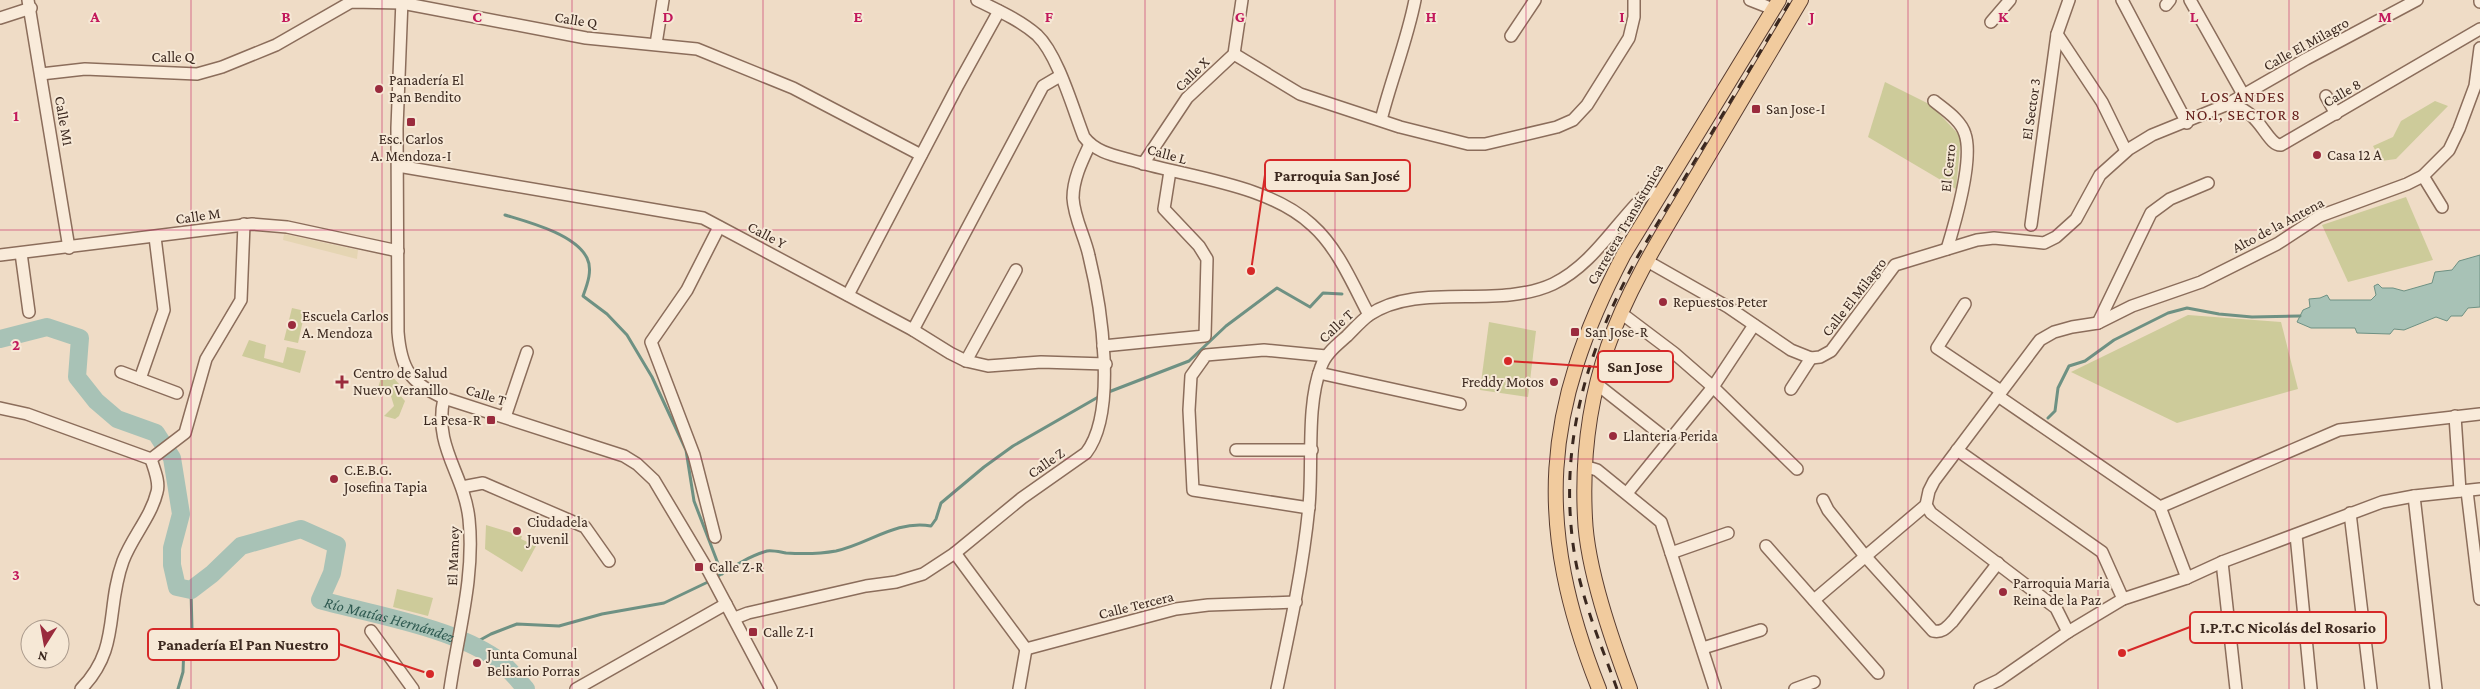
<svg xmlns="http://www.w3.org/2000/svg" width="2480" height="689" viewBox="0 0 2480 689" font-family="'Crimson Pro',serif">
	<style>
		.farmland { fill: #e5d5b3 }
		.green { fill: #cdcb9a }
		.water { fill: #a8c2b6; stroke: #6e9183 }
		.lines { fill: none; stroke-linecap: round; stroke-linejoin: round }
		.stream { stroke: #6e9183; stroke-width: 3 }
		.river { stroke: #a8c2b6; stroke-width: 18 }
		.minor-casing { stroke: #8b6d5b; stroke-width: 14 }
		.major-casing { stroke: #583c30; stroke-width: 16 }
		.minor { stroke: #f9ebda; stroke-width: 11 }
		.major { stroke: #f1cb9e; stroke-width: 14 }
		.rail { stroke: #3b281f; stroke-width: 3; stroke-dasharray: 9 9; stroke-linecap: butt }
		.grid { fill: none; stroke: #c2185b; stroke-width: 1; stroke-opacity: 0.55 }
		.poi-dot { fill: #9a2b3d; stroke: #f6e8d6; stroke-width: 2 }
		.labels { text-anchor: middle; stroke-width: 4; stroke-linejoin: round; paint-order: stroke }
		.street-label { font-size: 15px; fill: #3b281f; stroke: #f6e8d6 }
		.poi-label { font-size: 15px; fill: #3b281f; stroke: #f6e8d6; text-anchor: start }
		.neighbourhood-label { font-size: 16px; letter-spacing: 1px; fill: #68221e; stroke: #f6e8d6 }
		.water-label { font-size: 16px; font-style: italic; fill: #2f5a51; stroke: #f6e8d6 }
		.grid-label { font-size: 16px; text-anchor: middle; font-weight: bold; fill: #c2185b; stroke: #f6e8d6; stroke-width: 4; stroke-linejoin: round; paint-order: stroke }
		.leader { fill: none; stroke: #d62828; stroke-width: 2 }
		.callout-dot { fill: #d62828; stroke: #f6e8d6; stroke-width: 2 }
		.callout { fill: #f6e8d6; stroke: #d62828; stroke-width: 2 }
		.callout-label { font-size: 16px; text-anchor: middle; font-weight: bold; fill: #3b281f }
	</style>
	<rect width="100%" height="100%" fill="#efdcc6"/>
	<polygon class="farmland" points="284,234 358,250 357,259 283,240"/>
	<g class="green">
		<polygon points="1885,82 1931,105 1961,137 1956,189 1868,137"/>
		<polygon points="2435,101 2448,106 2396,159 2381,161 2373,146 2393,137 2401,121"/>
		<polygon points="2406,197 2433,260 2348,282 2322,225"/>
		<polygon points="292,308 305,311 298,343 284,340"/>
		<polygon points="2188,315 2281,322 2298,389 2177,423 2071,372"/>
		<polygon points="1489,322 1536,331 1528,397 1480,390"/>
		<polygon points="249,340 266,345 264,358 283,363 287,347 306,351 300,373 242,356"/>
		<polygon points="383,371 387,371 400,385 398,393 405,401 399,416 395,419 384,416 394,406 390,393 383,392 382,389 378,388"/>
		<polygon points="486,525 522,536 521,539 536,546 522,572 485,549"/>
		<polygon points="397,589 433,598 428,616 393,607"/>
	</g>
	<polygon class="water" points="2480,255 2480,307 2468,308 2462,316 2451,316 2447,321 2436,317 2404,330 2394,329 2390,334 2357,333 2355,328 2311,328 2297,322 2303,310 2310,307 2309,299 2320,298 2327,295 2330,300 2371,300 2376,295 2374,286 2378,284 2382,288 2393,288 2404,291 2432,283 2435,272 2452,270 2459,261"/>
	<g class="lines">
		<g class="stream">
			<path d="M505,215C528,222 575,234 587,258C593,270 587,285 583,296L607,314L627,335L652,377L686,450L694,501L722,574"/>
			<polyline points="1106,393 1189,361 1226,326 1277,288 1310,307 1323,293 1342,294"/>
			<polyline points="2048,418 2055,411 2058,388 2069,366 2085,361 2114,340 2168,313 2187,308 2219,314 2252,317 2300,316"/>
			<path d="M715,578C731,568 749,556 767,551C772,550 780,552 786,553C802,554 819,554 836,551C869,544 895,520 931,526L936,519L941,503L984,467L1013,446L1100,396"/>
			<polyline points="471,645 491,634 517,624 559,626 602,614 664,603 710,581"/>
			<polyline points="178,689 183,672 184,645 192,630 191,590"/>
		</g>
		<path class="river" id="s1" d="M0,339L47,327L80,338L77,377L96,401L117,419L156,433L172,458L181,514L172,548V565L177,587L191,590L212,574L241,546L301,529L337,545L332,573L320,600C374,615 451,627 497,659C507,666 517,679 526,689"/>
		<g class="minor-casing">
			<g id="minor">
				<polyline points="28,0 69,248"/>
				<path d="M402,0L397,128L398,332C401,369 410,383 444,398L624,456L637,464L654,480L709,572L771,689"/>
				<path d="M977,0C997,10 1020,20 1037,35C1058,55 1073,109 1084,137C1097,154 1118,156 1138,162C1193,178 1269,185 1312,225C1338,248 1353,285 1369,315"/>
				<polyline points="1750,0 1773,9"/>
				<polyline points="2122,0 2187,123"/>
				<polyline points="2190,0 2244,96"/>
				<polyline points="2480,0 2480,2"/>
				<polyline points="2166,5 2170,0"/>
				<polyline points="0,18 31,8"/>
				<polyline points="1991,22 2010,0"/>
				<polyline points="2057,34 2102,102 2126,151"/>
				<polyline points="1511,36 1535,0"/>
				<polyline points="656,44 663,0"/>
				<polyline points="1234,54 1300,94 1400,127 1468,144 1485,144 1557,127 1573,120 1587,105 1629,38 1634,17 1634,0"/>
				<polyline points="41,74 85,69 197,74 222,67 276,45 351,2 402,3 586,38 697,49 793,88 921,155"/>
				<polyline points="2326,96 2336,114"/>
				<path d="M1934,101C1945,110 1961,120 1965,134C1974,160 1955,223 1947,249"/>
				<path d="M2226,105C2260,106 2266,146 2281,145L2480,29"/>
				<path d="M1381,120C1391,80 1407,41 1415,0"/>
				<polyline points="1143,164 1187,98 1234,54 1242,0"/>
				<polyline points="398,166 703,218 913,330 950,353 966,361 988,366 1041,362 1106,364"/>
				<polyline points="2423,176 2442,207"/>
				<polyline points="2031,225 2057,34 2069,0"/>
				<polyline points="21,253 29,312"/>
				<polyline points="0,255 252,224 287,227 398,251"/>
				<polyline points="1647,261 1728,307 1791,350 1811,358 1820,357 1831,351 1895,265 1977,240 1994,238 2044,243 2056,237 2076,219 2100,175 2129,149 2152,135 2226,105 2306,59 2417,0"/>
				<polyline points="848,295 958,85 999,11"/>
				<polyline points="1965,304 1937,348 2001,391"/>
				<polyline points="1621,313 1674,353 1713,387 1797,469"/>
				<polyline points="2098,323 2151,213 2170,199 2208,183"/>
				<polyline points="913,330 1043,86 1060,76"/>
				<polyline points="1103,346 1205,336 1207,259 1199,246 1164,209 1170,171"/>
				<polyline points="966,361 1016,270"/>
				<polyline points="121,372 177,393"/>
				<polyline points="1319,373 1460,404"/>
				<polyline points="140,379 164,310 155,237"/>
				<polyline points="1598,385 1669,441"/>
				<polyline points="1791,389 1811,358"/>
				<polyline points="1998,396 2160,507 2187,578"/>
				<path d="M444,398C433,447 464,473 469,519C475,577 458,633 450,689"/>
				<polyline points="0,408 27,414 151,459"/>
				<polyline points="2455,416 2460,491"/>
				<polyline points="505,417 527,352"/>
				<polyline points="1236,450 1312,450"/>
				<polyline points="1957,450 2102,552 2123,599"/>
				<polyline points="151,459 185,433 206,359 241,300 244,224"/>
				<polyline points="1584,466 1597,470 1661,522 1715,689"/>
				<polyline points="462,487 483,483 585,527 609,561"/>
				<polyline points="2467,491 2480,599"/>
				<polyline points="1627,493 1713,387 1754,325"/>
				<polyline points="2414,496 2436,689"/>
				<path d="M1823,500L1828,510L1865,556L1933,631C1943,633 1947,627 1953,621L1998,563"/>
				<polyline points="1926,505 1931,513 2056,608 2068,632"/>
				<polyline points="2160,507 2339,430 2480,414"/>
				<polyline points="1309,508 1193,490 1189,410 1191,376 1206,355 1264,350 1326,356"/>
				<polyline points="2350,513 2371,689"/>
				<polyline points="2296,535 2311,689"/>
				<polyline points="715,537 694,455 651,342 687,290 719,227"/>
				<polyline points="1766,546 1878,673"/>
				<polyline points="955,553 1026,649"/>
				<polyline points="1671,553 1728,533"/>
				<polyline points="2222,562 2236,689"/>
				<polyline points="1814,600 1926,505 1929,491 1934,481 2040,340 2054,332 2072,327 2098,323 2132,306 2201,282 2277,244 2320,216 2407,184 2423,176 2449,150 2459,129 2475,86 2480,48"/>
				<path d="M735,618L748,613L866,586L896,582L923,574L955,553L1022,498L1086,453C1118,412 1101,305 1089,256C1085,237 1074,218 1073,198C1073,179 1082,161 1090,144"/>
				<polyline points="371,631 413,689"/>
				<polyline points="1703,648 1761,630"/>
				<polyline points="1026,649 1176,609 1208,605 1296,602"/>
				<path d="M81,689C121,648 105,610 123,561C132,537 151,517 157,492C160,482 154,469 151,459"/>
				<polyline points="576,689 726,604"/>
				<polyline points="1019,689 1026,649"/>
				<path d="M1277,689C1290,628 1303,568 1309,506C1313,464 1306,406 1321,367C1325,354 1337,345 1347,336C1354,329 1361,321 1369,315C1419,281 1497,310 1553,284C1594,264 1616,222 1648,192L1660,194"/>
				<polyline points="1795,689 1814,682"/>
				<polyline points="1980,689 1999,680 2068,632 2123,599 2187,578 2222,562 2382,502 2414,496 2480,489"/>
			</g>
		</g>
		<g class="major-casing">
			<g id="major">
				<path d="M1599,689C1534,525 1542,410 1624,254L1779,0"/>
				<path d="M1630,689C1612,640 1587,569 1585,518C1582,460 1589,401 1608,346C1629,285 1666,228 1699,172C1733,115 1767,57 1801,0"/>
			</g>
		</g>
		<use href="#minor" class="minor"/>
		<use href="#major" class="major"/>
		<path class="rail" d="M1617,689C1601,644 1581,599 1574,551C1558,445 1587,349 1638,256L1791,0"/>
	</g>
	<path class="grid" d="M191,0V689M382,0V689M572,0V689M763,0V689M954,0V689M1145,0V689M1335,0V689M1526,0V689M1717,0V689M1908,0V689M2098,0V689M2289,0V689M0,230H2480M0,459H2480"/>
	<g class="poi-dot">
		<circle cx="379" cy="89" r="5"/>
		<rect x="1751" y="104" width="10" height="10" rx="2.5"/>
		<rect x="406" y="117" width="10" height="10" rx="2.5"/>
		<circle cx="2317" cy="155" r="5"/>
		<circle cx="1663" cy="302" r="5"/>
		<circle cx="292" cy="325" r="5"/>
		<rect x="1570" y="327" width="10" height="10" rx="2.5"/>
		<path d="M339.5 374.5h5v5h5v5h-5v5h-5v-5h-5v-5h5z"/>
		<circle cx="1554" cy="382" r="5"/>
		<rect x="486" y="415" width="10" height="10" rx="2.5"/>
		<circle cx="1613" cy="436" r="5"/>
		<circle cx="334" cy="479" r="5"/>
		<circle cx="517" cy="531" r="5"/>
		<rect x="694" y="562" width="10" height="10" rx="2.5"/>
		<circle cx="2003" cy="592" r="5"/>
		<rect x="748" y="627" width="10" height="10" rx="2.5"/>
		<circle cx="477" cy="663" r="5"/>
	</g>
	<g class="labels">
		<g class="street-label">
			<text transform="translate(576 20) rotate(9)" y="5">Calle Q</text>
			<text transform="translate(2306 44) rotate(-29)" y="5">Calle El Milagro</text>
			<text x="173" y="62">Calle Q</text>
			<text transform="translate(1192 74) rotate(-45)" y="5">Calle X</text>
			<text transform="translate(2342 93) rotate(-30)" y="5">Calle 8</text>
			<text transform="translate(2031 109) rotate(-82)" y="5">El Sector 3</text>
			<text transform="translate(64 121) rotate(80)" y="5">Calle M1</text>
			<text transform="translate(1167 154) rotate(15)" y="5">Calle L</text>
			<text transform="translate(1948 168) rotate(-84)" y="5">El Cerro</text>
			<text transform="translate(198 216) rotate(-8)" y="5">Calle M</text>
			<text transform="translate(1625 224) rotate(-60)" y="5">Carretera Transístmica</text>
			<text transform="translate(2278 225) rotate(-28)" y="5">Alto de la Antena</text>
			<text transform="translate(767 235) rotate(28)" y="5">Calle Y</text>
			<text transform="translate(1854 297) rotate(-52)" y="5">Calle El Milagro</text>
			<text transform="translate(1336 326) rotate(-43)" y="5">Calle T</text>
			<text transform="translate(486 395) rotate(17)" y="5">Calle T</text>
			<text transform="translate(1046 463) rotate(-35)" y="5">Calle Z</text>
			<text transform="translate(453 556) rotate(-88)" y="5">El Mamey</text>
			<text transform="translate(1136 605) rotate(-14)" y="5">Calle Tercera</text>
		</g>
		<g class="poi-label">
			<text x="389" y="85">Panadería El<tspan x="389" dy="17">Pan Bendito</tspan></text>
			<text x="1766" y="114">San Jose-I</text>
			<text x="411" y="144" text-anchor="middle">Esc. Carlos<tspan x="411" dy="17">A. Mendoza-I</tspan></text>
			<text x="2327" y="160">Casa 12 A</text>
			<text x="1673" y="307">Repuestos Peter</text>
			<text x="302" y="321">Escuela Carlos<tspan x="302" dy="17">A. Mendoza</tspan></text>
			<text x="1585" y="337">San Jose-R</text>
			<text x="353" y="378">Centro de Salud<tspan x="353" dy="17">Nuevo Veranillo</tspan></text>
			<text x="1544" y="387" text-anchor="end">Freddy Motos</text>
			<text x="481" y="425" text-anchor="end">La Pesa-R</text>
			<text x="1623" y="441">Llanteria Perida</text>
			<text x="344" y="475">C.E.B.G.<tspan x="344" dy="17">Josefina Tapia</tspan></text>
			<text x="527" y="527">Ciudadela<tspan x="527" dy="17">Juvenil</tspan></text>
			<text x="709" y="572">Calle Z-R</text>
			<text x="2013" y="588">Parroquia Maria<tspan x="2013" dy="17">Reina de la Paz</tspan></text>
			<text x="763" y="637">Calle Z-I</text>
			<text x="487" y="659">Junta Comunal<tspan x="487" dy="17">Belisario Porras</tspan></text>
		</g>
		<g class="neighbourhood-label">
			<text x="2243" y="102">LOS ANDES<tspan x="2243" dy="18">NO.1, SECTOR 8</tspan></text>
		</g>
		<g class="water-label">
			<text dy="6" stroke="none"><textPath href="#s1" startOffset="696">Río Matías Hernández</textPath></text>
		</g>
	</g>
	<g class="grid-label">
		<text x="95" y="22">A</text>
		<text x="286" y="22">B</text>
		<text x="477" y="22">C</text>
		<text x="668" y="22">D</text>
		<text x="858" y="22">E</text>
		<text x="1049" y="22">F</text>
		<text x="1240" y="22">G</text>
		<text x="1431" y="22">H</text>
		<text x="1622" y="22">I</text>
		<text x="1812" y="22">J</text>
		<text x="2003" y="22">K</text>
		<text x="2194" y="22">L</text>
		<text x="2385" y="22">M</text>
		<text x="16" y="121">1</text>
		<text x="16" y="350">2</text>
		<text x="16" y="580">3</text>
	</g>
	<path class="leader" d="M1251 271L1265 175M1508 361L1598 367M2122 653L2190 627M430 674L339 644"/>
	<g class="callout-dot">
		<circle cx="1251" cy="271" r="5"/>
		<circle cx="1508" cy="361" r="5"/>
		<circle cx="2122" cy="653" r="5"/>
		<circle cx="430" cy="674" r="5"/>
	</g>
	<g class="callout">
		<rect x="1265" y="160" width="145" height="31" rx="5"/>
		<rect x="1598" y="351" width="75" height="31" rx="5"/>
		<rect x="2190" y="612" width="196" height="31" rx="5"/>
		<rect x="148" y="629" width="191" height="31" rx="5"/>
	</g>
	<g class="callout-label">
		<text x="1337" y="181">Parroquia San José</text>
		<text x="1635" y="372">San Jose</text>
		<text x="2288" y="633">I.P.T.C Nicolás del Rosario</text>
		<text x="243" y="650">Panadería El Pan Nuestro</text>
	</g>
	<g transform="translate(45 644) rotate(191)"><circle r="24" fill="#f6e8d6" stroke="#ab9b8d"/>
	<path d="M0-4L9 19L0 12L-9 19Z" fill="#9a2b3d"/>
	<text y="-8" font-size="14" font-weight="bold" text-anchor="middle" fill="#3b281f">N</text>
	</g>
</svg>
